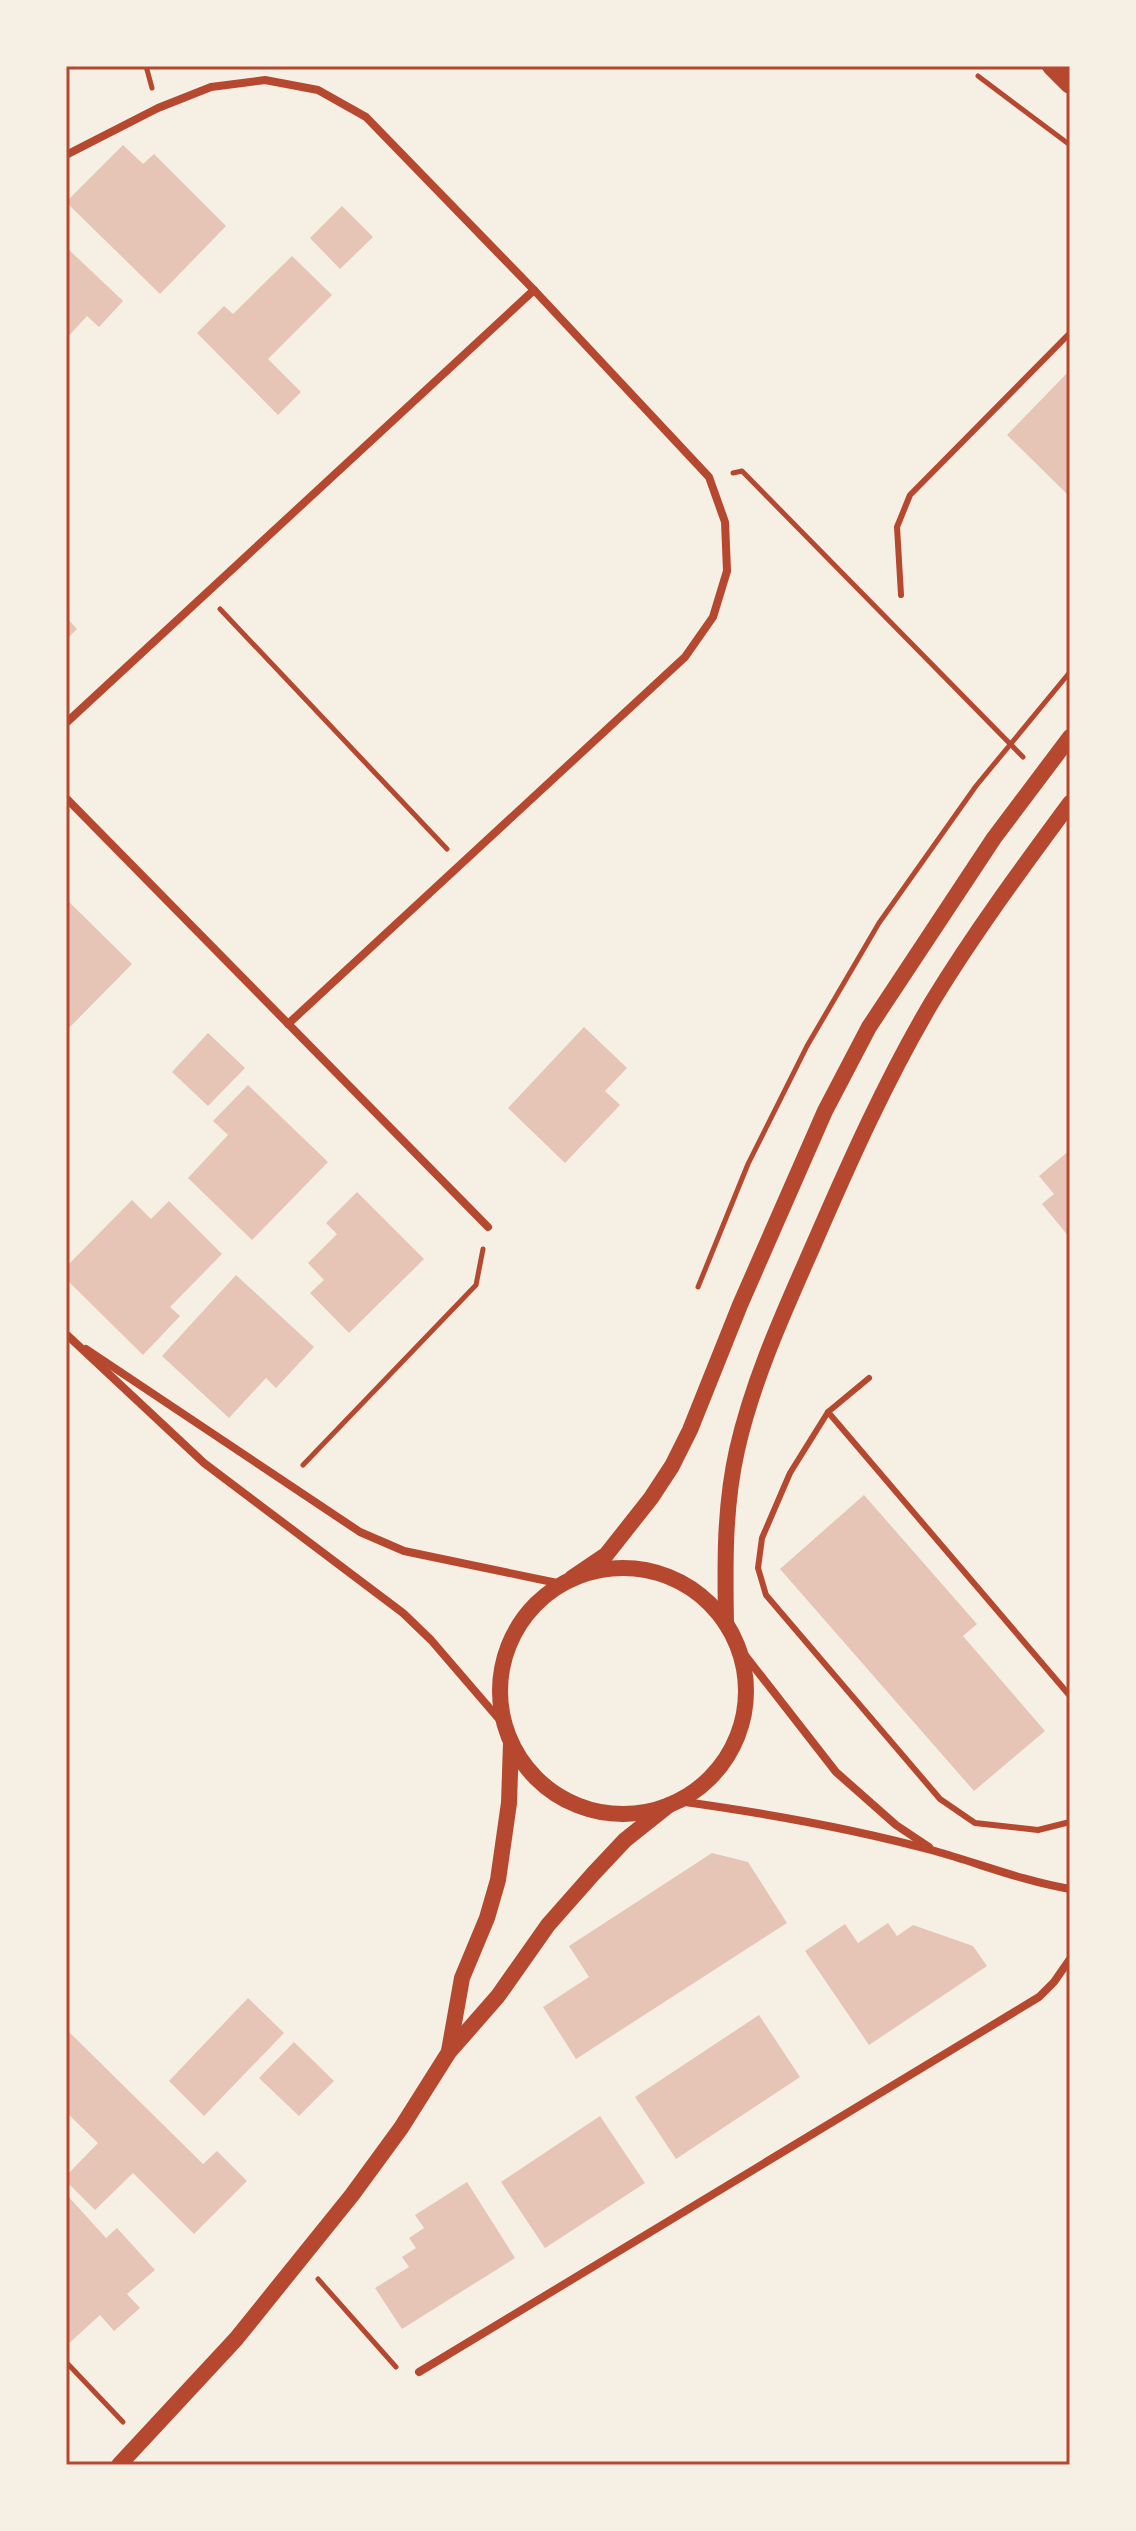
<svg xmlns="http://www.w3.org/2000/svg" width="1136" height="2531" viewBox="0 0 1136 2531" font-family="'DM Sans',sans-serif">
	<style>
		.building { fill: #e6c5b7 }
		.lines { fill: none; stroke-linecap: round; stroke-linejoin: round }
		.path { stroke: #b5482f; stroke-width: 5 }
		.service { stroke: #b5482f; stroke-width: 6 }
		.minor { stroke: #b5482f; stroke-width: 8 }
		.secondary { stroke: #b5482f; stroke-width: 16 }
		.primary { stroke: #b5482f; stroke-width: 20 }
		.neatline { fill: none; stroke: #b5482f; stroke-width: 3 }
	</style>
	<rect width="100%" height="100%" fill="#f6efe4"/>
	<g class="building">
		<polygon points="123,145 143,164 154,154 226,226 160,294 66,202"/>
		<polygon points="342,206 373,237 340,269 310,238"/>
		<polygon points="66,247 123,301 99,327 87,316 66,339"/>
		<polygon points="292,256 332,295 268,359 301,392 278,415 197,333 224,306 233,314"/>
		<polygon points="1070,370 1070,497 1007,435"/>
		<polygon points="66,617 77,629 66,640"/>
		<polygon points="66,899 132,964 66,1031"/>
		<polygon points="584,1027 627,1068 605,1091 620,1105 565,1163 508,1108"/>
		<polygon points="208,1033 245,1068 208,1106 172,1072"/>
		<polygon points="248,1085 328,1162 252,1240 188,1178 228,1135 213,1121"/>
		<polygon points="1070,1150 1070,1238 1042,1204 1054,1194 1039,1176"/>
		<polygon points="357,1192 424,1259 349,1333 310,1293 324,1280 308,1263 337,1234 326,1223"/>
		<polygon points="132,1200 151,1219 169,1201 222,1254 170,1307 180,1316 143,1355 66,1279 66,1267"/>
		<polygon points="236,1275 314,1347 276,1388 266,1378 229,1418 162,1356"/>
		<polygon points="864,1495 977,1624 963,1636 1045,1731 974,1791 780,1569"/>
		<polygon points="712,1853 748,1862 787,1923 576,2059 543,2007 589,1977 569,1946"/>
		<polygon points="888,1923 897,1936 913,1925 973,1946 987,1966 869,2045 805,1951 845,1924 858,1943"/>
		<polygon points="248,1998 284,2033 204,2116 169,2081"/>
		<polygon points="759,2015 800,2077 676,2159 635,2097"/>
		<polygon points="66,2029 203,2164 217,2151 247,2181 194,2234 133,2173 95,2210 66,2181 66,2176 98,2143 66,2112"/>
		<polygon points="294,2042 334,2081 299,2116 259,2078"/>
		<polygon points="600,2116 645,2183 545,2248 501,2182"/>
		<polygon points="467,2182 515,2258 402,2329 375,2288 409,2267 402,2257 416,2248 409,2238 424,2228 415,2215"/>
		<polygon points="66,2194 106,2238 117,2228 155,2270 127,2294 140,2308 114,2331 100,2315 66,2346"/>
	</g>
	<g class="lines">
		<g class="path">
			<polyline points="146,66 152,88"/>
			<polyline points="978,76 1070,145"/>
			<polyline points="733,473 742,471 1023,757"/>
			<polyline points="220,609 447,849"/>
			<polyline points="698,1287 748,1164 807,1046 879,923 976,786 1070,672"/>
			<polyline points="303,1465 476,1285 483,1249"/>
			<polyline points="318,2279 396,2367"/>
			<polyline points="66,2362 123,2422"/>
		</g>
		<g class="service">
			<polyline points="901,595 897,527 910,495 1070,333"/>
			<polyline points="869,1378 828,1412 790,1473 762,1538 758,1568 766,1595 940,1799 975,1823 1038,1830 1070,1822"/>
			<polyline points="828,1412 1070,1696"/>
		</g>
		<g class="minor">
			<polyline points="66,155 158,108 211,87 265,80 318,90 366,117 534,290 709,477 725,522 727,571 713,617 685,657 288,1024"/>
			<polyline points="66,723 534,290"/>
			<polyline points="66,798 488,1227"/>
			<polyline points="66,1334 204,1463 403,1613 431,1640 505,1726"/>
			<polyline points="86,1349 360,1532 404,1551 562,1584"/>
			<polyline points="737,1645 836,1772 896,1825 929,1847"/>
			<path d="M678,1801C765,1813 851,1828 935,1851C981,1864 1023,1881 1070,1889"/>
			<polyline points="419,2372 1039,1997 1054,1982 1070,1959"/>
		</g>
		<g class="secondary">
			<circle cx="623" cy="1691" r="123"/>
			<polyline points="572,1578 606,1555 651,1498 672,1466 690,1430 740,1305 825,1111 869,1027 994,838 1070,737"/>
			<path d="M726,1624C725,1565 724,1508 737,1450C753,1379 784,1312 813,1246C849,1163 886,1080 932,1002C974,933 1022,868 1070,803"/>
			<polyline points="449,2051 462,1978 487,1918 498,1880 509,1803 511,1743"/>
			<polyline points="119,2465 236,2339 352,2195 401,2128 449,2052 498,1996 548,1925 593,1874 625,1840 669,1805"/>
		</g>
		<polyline class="primary" points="1052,66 1070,84"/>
	</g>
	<rect width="1136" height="2531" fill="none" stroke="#f6efe4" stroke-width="136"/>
	<rect x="68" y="68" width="1000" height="2395" class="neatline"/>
</svg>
